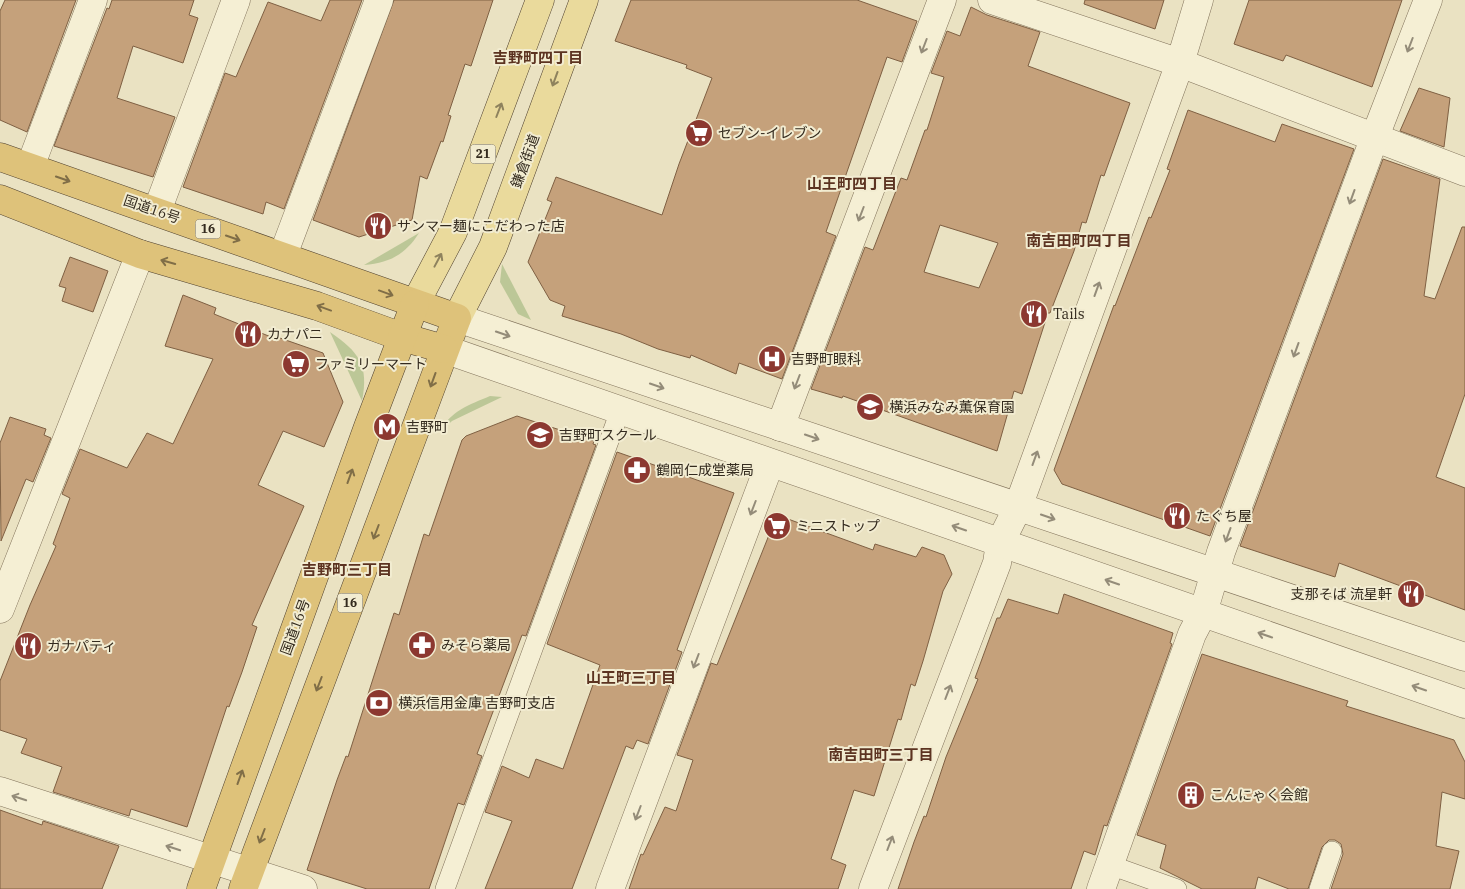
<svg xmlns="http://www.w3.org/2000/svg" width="1465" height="889" viewBox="0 0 1465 889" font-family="'IBM Plex Serif','Noto Sans JP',serif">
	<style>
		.green { fill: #bcc797 }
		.building { fill: #c5a17b; stroke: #7f6043; fill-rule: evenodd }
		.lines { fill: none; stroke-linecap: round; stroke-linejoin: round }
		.service-casing { stroke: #82735b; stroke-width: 20 }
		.minor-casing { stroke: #82735b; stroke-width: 29 }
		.tertiary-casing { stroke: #82735b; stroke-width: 29 }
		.primary-casing { stroke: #50412f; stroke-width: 29 }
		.trunk-casing { stroke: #50412f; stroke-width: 29 }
		.service { stroke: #f5efd4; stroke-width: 19 }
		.minor { stroke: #f5efd4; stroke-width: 28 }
		.tertiary { stroke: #f5efd4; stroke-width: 28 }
		.primary { stroke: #eada9c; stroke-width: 28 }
		.trunk { stroke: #dec27a; stroke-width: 28 }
		.oneway { stroke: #948c79 }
		.oneway2 { stroke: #8e825d }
		.oneway3 { stroke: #806e47 }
		.labels { text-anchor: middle; stroke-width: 4; stroke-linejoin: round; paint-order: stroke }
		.shield { fill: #f2ecd1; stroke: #6c6454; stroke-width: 1 }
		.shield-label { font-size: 12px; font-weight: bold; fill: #332a1e }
		.poi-label { font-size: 14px; fill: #332a1e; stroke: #f2ecd1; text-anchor: start }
		.street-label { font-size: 14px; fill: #332a1e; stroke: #f2ecd1 }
		.neighbourhood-label { font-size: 15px; font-weight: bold; fill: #5c3321; stroke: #f2ecd1 }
	</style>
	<rect width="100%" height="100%" fill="#eae2c2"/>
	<g class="green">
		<path d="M419,233C405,255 389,263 364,265Z"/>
		<polygon points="502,264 531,320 518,314 500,282"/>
		<path d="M330,332C359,352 369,365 362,401Z"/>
		<path d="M490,396L502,397L452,421L440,432C450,411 469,405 490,396Z"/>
	</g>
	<g class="building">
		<polygon points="5,0 76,0 27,132 0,120 0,11"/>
		<polygon points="112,0 194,0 189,15 198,18 183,63 133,46 117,98 175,117 153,177 54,146 107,8 109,9"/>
		<polygon points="330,0 362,0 284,209 266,202 263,214 183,187 225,73 236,77 268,2 321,21"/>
		<polygon points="394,0 493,0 471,66 465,64 448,115 451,116 443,142 441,141 427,179 420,176 412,220 359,237 313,220"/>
		<polygon points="631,0 857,0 917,21 902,62 887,57 826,232 836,236 782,379 739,363 736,374 691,355 690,358 658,349 621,334 562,316 565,306 550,300 528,262 552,202 547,200 556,177 662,215 679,164 712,78 686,68 687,65 615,41"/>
		<polygon points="1085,0 1164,0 1155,29 1084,4"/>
		<polygon points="1249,0 1402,0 1372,87 1286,55 1283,61 1234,44"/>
		<path d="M971,7L987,15L1040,32L1028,66L1130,103L1104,176L1101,175L1086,223L1082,222L1074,251L1050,313H1048L1022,394L1014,391L997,451L843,396L842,398L811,389L865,247L873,250L901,178L907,180L925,130H927L944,77L931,73L947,31L960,36ZM940,225L998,243L979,288L924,272Z"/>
		<polygon points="1419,88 1450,98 1444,147 1400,131"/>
		<polygon points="1188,110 1275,142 1282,124 1354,149 1210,536 1062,484 1054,470 1114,305 1115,306 1149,217 1151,218 1170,170 1167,169"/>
		<polygon points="1383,159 1440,179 1424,296 1435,299 1462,227 1465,227 1465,394 1436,477 1465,488 1465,610 1339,563 1335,577 1240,546"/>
		<polygon points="70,257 108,271 93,312 62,301 66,288 59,286"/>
		<polygon points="183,295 216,308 214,314 276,339 277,337 323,353 343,402 324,447 283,431 258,485 304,506 252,625 257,627 242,672 229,707 227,706 187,827 131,809 129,816 53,792 62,767 21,753 27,739 0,730 0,681 30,605 56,546 53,544 70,498 62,494 80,449 127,468 147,433 173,444 213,359 165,346"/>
		<polygon points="517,416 594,441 593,444 596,445 526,636 522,635 477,754 482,756 464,805 458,803 429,889 367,889 307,870 337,780 346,756 348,757 394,613 399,615 424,534 429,536 462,440 466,436"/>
		<polygon points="10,417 46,429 44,435 51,438 33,482 26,479 1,541 0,443"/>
		<polygon points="617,452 734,493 677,650 682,652 648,744 637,740 633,749 626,746 572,889 485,889 512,821 485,812 502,766 529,778 536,759 563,769 600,665 547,644"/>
		<polygon points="777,515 873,550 875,544 916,557 922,547 944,555 952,574 943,591 923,661 915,686 911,684 901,720 898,719 874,796 854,790 831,859 846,865 838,889 629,889 641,854 643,855 665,807 676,811 693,760 677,755 711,663 717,665"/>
		<polygon points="1064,594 1173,633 1170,643 1172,644 1107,826 1104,825 1095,855 1084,851 1071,889 898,889 914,842 924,816 926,817 946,757 978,679 975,678 997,618 1000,618 1008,599 1058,614"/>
		<polygon points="1202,654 1348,701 1346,706 1454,740 1465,762 1465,799 1442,792 1436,846 1459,851 1450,889 1331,889 1343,854 1341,844 1335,840 1329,840 1322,847 1308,889 1289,889 1258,877 1255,889 1202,889 1160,868 1166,845 1137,835"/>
		<polygon points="0,810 42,825 43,821 119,846 102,889 0,889"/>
	</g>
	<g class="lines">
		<g class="service-casing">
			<g id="service">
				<polyline points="1110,865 1177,889"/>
				<polyline points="445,889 620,411"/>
				<polyline points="1319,889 1332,851"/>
			</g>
		</g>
		<g class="minor-casing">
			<g id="minor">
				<polyline points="992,0 1180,63 1465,172"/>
				<polyline points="30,167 93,0"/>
				<polyline points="157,211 236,0"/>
				<polyline points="283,255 379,0"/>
				<polyline points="780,427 942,0"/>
				<polyline points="0,609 140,254"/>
				<polyline points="0,791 303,889"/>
				<polyline points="610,889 770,463"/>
				<polyline points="873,889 997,563 1000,543 1018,507 1180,63 1199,0"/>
				<polyline points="1101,889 1192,634 1203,613 1221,552 1374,139 1428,0"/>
			</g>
		</g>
		<g class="tertiary-casing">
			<g id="tertiary">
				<polyline points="457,318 1465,657"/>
				<polyline points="444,349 1465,704"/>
			</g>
		</g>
		<g class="primary-casing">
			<g id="primary">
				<polyline points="415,304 453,232 540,0"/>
				<polyline points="457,318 493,247 584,0"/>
			</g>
		</g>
		<g class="trunk-casing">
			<g id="trunk">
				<polyline points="0,157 457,318 243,889"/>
				<polyline points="0,199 140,254 317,306 402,337 444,349"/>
				<polyline points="201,889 368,427 415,304"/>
			</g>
		</g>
		<use href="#service" class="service"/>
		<use href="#minor" class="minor"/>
		<use href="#tertiary" class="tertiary"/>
		<use href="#primary" class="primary"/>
		<use href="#trunk" class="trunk"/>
	</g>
	<defs><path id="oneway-shaft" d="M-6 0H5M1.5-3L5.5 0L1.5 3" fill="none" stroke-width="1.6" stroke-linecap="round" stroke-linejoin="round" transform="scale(1.25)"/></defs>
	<g class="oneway">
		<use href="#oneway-shaft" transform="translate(1410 45) rotate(111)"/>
		<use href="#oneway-shaft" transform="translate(924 46) rotate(111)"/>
		<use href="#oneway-shaft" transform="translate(1352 197) rotate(110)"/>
		<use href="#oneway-shaft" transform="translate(861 214) rotate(111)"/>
		<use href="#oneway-shaft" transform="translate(1097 289) rotate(-70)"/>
		<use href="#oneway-shaft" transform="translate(503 334) rotate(19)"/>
		<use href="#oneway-shaft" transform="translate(1296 350) rotate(110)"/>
		<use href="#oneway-shaft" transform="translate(797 382) rotate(111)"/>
		<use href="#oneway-shaft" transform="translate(657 386) rotate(19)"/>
		<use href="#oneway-shaft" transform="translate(812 437) rotate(19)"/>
		<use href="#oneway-shaft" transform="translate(1035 458) rotate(-70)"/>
		<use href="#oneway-shaft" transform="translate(753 508) rotate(111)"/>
		<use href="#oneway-shaft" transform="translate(1048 517) rotate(19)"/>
		<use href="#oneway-shaft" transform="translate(959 528) rotate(-161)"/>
		<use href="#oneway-shaft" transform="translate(1228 535) rotate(110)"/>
		<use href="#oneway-shaft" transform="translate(1112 582) rotate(-161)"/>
		<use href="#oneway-shaft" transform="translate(1265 635) rotate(-161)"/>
		<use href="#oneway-shaft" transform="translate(696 661) rotate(111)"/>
		<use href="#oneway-shaft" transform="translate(1419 688) rotate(-161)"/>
		<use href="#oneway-shaft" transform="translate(948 692) rotate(-69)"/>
		<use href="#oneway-shaft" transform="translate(19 798) rotate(-162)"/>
		<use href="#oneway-shaft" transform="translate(638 813) rotate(111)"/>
		<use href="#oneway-shaft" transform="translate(890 843) rotate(-69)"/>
		<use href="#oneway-shaft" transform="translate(173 848) rotate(-162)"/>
	</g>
	<g class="oneway2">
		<use href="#oneway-shaft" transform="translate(555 79) rotate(110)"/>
		<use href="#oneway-shaft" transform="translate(499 110) rotate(-69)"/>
		<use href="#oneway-shaft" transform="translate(438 260) rotate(-62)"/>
	</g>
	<g class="oneway3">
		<use href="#oneway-shaft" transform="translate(63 179) rotate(19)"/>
		<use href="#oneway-shaft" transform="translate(233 238) rotate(19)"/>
		<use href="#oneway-shaft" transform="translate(168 262) rotate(-164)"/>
		<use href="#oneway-shaft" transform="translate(386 293) rotate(20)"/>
		<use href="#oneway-shaft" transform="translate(324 308) rotate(-160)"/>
		<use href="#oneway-shaft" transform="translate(433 380) rotate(110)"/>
		<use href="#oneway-shaft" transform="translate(350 476) rotate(-70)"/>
		<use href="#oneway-shaft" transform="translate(376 532) rotate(111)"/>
		<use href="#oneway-shaft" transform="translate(319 684) rotate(111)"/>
		<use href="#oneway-shaft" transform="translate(240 777) rotate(-70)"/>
		<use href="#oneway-shaft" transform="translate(262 836) rotate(111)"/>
	</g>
	<defs>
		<g id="supermarket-disc" transform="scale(1.4375)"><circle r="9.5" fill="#8c3830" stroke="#f2ecd1"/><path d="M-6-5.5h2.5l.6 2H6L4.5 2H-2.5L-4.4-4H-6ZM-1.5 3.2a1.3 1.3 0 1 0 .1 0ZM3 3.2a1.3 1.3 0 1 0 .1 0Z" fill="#fff"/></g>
		<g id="restaurant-disc" transform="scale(1.4375)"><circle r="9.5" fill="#8c3830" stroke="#f2ecd1"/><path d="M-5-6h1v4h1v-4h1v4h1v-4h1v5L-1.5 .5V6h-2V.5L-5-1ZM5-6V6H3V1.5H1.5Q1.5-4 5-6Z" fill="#fff"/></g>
		<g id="hospital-disc" transform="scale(1.4375)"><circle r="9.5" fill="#8c3830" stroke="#f2ecd1"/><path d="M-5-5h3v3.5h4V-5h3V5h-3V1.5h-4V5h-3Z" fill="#fff"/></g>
		<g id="school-disc" transform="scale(1.4375)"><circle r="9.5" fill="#8c3830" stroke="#f2ecd1"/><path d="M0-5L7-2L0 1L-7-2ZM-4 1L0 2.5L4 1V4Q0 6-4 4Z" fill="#fff"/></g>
		<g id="metro-disc" transform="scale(1.4375)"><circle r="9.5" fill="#8c3830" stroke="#f2ecd1"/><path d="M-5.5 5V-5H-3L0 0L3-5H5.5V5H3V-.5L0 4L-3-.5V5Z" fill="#fff"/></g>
		<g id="pharmacy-disc" transform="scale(1.4375)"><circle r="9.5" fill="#8c3830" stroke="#f2ecd1"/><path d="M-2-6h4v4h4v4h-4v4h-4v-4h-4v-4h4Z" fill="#fff"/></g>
		<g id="bank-disc" transform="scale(1.4375)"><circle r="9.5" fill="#8c3830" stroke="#f2ecd1"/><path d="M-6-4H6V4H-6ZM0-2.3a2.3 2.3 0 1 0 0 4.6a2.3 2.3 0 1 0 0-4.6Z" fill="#fff"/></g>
		<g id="building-disc" transform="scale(1.4375)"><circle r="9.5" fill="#8c3830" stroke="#f2ecd1"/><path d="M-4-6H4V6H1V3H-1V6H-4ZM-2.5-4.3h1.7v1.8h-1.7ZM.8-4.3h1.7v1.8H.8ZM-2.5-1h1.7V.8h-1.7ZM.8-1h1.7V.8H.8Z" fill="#fff"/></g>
	</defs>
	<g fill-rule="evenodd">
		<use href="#supermarket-disc" x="699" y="133"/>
		<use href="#restaurant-disc" x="378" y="226"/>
		<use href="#restaurant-disc" x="1034" y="314"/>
		<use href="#restaurant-disc" x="248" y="334"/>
		<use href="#hospital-disc" x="772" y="359"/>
		<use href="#supermarket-disc" x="296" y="364"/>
		<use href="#school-disc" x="870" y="407"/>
		<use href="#metro-disc" x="387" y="427"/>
		<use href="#school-disc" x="540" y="435"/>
		<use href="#pharmacy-disc" x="637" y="470"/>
		<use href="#restaurant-disc" x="1177" y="516"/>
		<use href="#supermarket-disc" x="777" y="526"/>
		<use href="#restaurant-disc" x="1411" y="594"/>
		<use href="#pharmacy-disc" x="422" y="645"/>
		<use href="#restaurant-disc" x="28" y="646"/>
		<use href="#bank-disc" x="379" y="703"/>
		<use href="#building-disc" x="1191" y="795"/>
	</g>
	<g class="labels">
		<g class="shield">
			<rect x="470.5" y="144.5" width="25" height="19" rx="4"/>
			<rect x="195.5" y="219.5" width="25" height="19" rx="4"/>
			<rect x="337.5" y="593.5" width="25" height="19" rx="4"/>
		</g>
		<g class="shield-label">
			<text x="483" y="158">21</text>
			<text x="208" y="233">16</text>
			<text x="350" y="607">16</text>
		</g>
		<g class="poi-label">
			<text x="718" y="138">セブン-イレブン</text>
			<text x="397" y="231">サンマー麺にこだわった店</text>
			<text x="1053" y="319">Tails</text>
			<text x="267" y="339">カナパニ</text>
			<text x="791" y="364">吉野町眼科</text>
			<text x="315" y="369">ファミリーマート</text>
			<text x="889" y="412">横浜みなみ薫保育園</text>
			<text x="406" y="432">吉野町</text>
			<text x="559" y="440">吉野町スクール</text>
			<text x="656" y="475">鶴岡仁成堂薬局</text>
			<text x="1196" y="521">たぐち屋</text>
			<text x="796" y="531">ミニストップ</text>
			<text x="1392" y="599" text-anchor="end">支那そば 流星軒</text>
			<text x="441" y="650">みそら薬局</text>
			<text x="47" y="651">ガナパティ</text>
			<text x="398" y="708">横浜信用金庫 吉野町支店</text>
			<text x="1210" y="800">こんにゃく会館</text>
		</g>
		<g class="street-label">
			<text transform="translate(525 161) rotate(-70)" y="5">鎌倉街道</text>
			<text transform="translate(152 209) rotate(19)" y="5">国道16号</text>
			<text transform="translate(295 627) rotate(-70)" y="5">国道16号</text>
		</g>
		<g class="neighbourhood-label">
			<text x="538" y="63">吉野町四丁目</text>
			<text x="852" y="189">山王町四丁目</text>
			<text x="1079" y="246">南吉田町四丁目</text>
			<text x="347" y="575">吉野町三丁目</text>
			<text x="631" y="683">山王町三丁目</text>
			<text x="881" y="760">南吉田町三丁目</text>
		</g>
	</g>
</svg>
